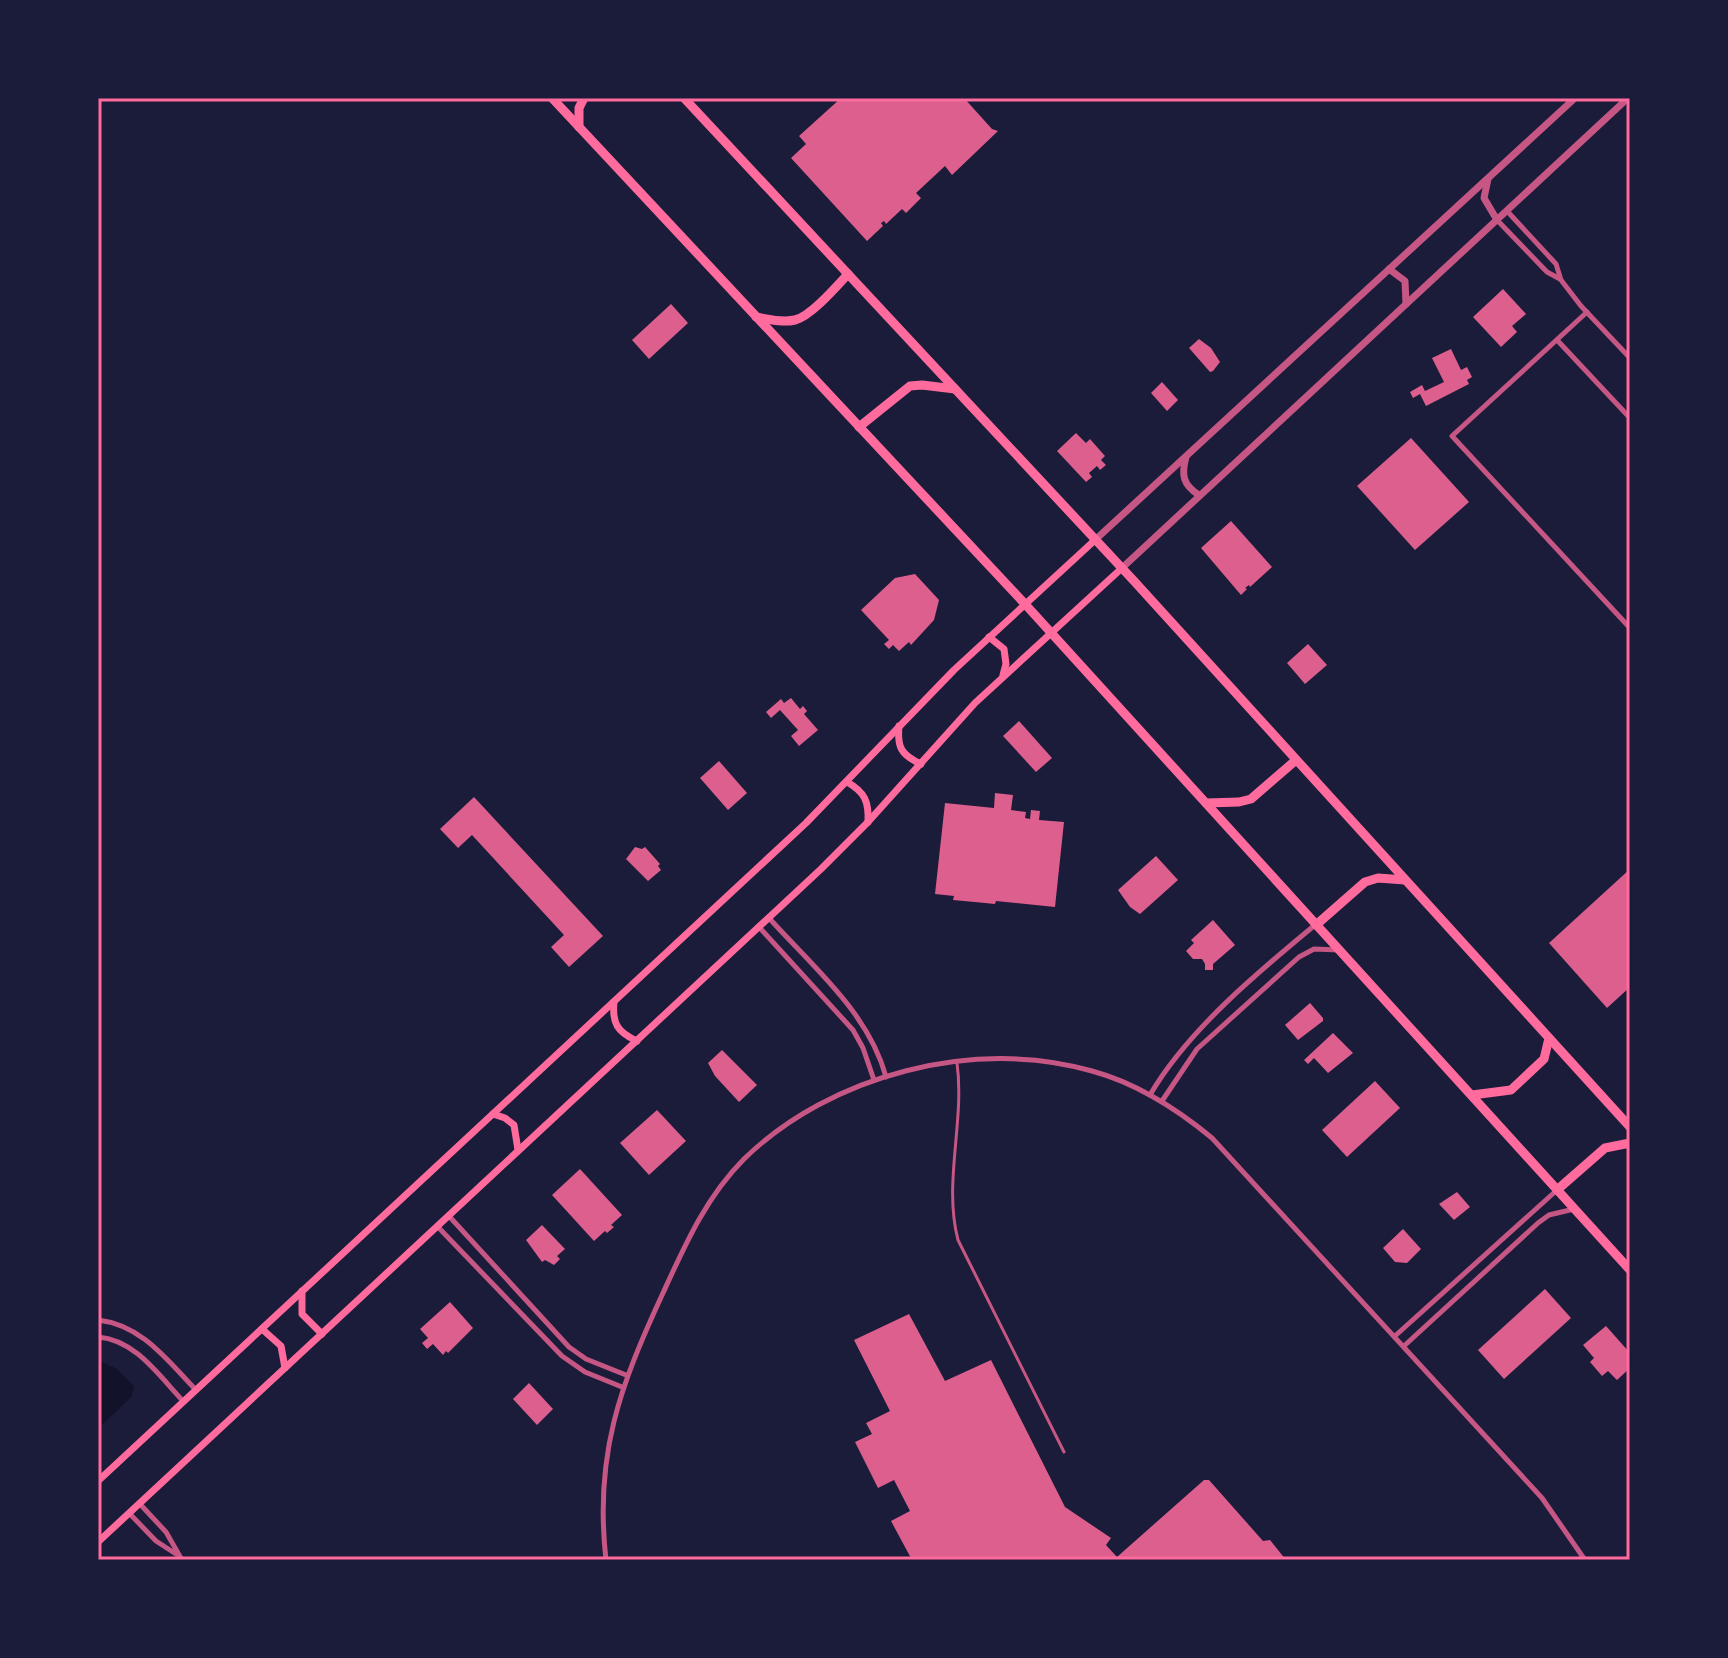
<svg xmlns="http://www.w3.org/2000/svg" width="1728" height="1658" viewBox="0 0 1728 1658" font-family="'Work Sans',sans-serif">
	<style>
		.water { fill: #12122b }
		.building { fill: #dd5f8e }
		.lines { fill: none; stroke-linecap: round; stroke-linejoin: round }
		.service { stroke: #c65784; stroke-width: 3 }
		.minor { stroke: #c65784; stroke-width: 5 }
		.tertiary { stroke: #c65784; stroke-width: 7 }
		.secondary { stroke: #ff6b9d; stroke-width: 7 }
		.trunk { stroke: #ff6b9d; stroke-width: 9 }
		.neatline { fill: none; stroke: #ff6b9d; stroke-width: 3 }
	</style>
	<rect width="100%" height="100%" fill="#1b1b3a"/>
	<polygon class="water" points="98,1360 117,1369 134,1386 131,1397 98,1429"/>
	<g class="building">
		<polygon points="841,98 964,98 992,129 998,131 952,175 945,166 916,193 921,198 906,213 902,209 886,224 884,221 881,223 883,226 867,241 791,158 806,144 799,136"/>
		<polygon points="1503,289 1526,314 1512,326 1517,332 1501,347 1473,317"/>
		<polygon points="671,304 688,323 649,359 632,340"/>
		<polygon points="1199,339 1211,348 1220,362 1213,371 1210,372 1189,348"/>
		<polygon points="1451,349 1461,370 1467,367 1472,377 1467,380 1469,384 1426,406 1420,394 1413,398 1410,392 1422,385 1425,391 1444,382 1432,358"/>
		<polygon points="1162,382 1178,400 1167,411 1151,393"/>
		<polygon points="1076,433 1086,443 1090,439 1105,456 1101,460 1106,465 1100,470 1097,466 1089,473 1092,477 1086,482 1057,451"/>
		<polygon points="1411,438 1469,502 1415,550 1357,486"/>
		<polygon points="1231,521 1272,567 1250,587 1249,585 1245,588 1247,589 1241,595 1201,548"/>
		<polygon points="915,574 939,600 934,620 911,645 909,642 899,651 893,645 889,649 884,644 889,640 861,610 895,578"/>
		<polygon points="1308,644 1327,665 1305,684 1287,663"/>
		<polygon points="791,698 800,709 803,706 807,711 804,714 818,730 799,746 791,736 798,730 780,710 771,718 766,712 781,699 784,703"/>
		<polygon points="1019,721 1052,758 1036,772 1003,736"/>
		<polygon points="719,761 747,793 728,810 700,778"/>
		<polygon points="995,793 1013,795 1011,810 1026,812 1025,818 1030,819 1031,810 1040,811 1039,820 1064,822 1055,907 996,901 995,904 985,903 953,900 954,896 935,894 945,803 994,808"/>
		<polygon points="474,797 603,936 569,967 551,947 564,935 472,835 458,848 440,829"/>
		<polygon points="635,847 642,849 645,847 660,864 658,866 661,870 648,881 626,859"/>
		<polygon points="1156,856 1178,880 1140,914 1130,907 1118,890"/>
		<polygon points="1630,869 1630,987 1607,1008 1549,943"/>
		<polygon points="1213,920 1235,945 1213,964 1213,970 1205,970 1205,964 1202,959 1193,959 1186,951 1194,943 1191,940"/>
		<polygon points="1310,1003 1323,1018 1323,1021 1298,1040 1285,1025"/>
		<polygon points="1333,1033 1353,1053 1328,1073 1314,1058 1308,1064 1304,1060"/>
		<polygon points="722,1050 757,1085 739,1102 715,1076 708,1063"/>
		<polygon points="1375,1081 1400,1108 1347,1157 1322,1130"/>
		<polygon points="657,1110 686,1141 649,1175 620,1143"/>
		<polygon points="580,1169 622,1215 611,1225 614,1227 607,1233 605,1231 594,1241 552,1195"/>
		<polygon points="1457,1192 1470,1207 1454,1220 1439,1204"/>
		<polygon points="542,1225 565,1249 557,1256 560,1259 554,1265 545,1260 542,1262 526,1240"/>
		<polygon points="1403,1229 1421,1249 1407,1263 1395,1262 1383,1248"/>
		<polygon points="1545,1289 1571,1318 1504,1379 1478,1350"/>
		<polygon points="450,1302 473,1328 448,1353 446,1351 443,1355 433,1344 427,1349 422,1343 428,1338 420,1329"/>
		<polygon points="909,1314 945,1381 991,1360 1065,1507 1111,1538 1106,1545 1117,1557 1204,1480 1209,1480 1263,1541 1270,1540 1286,1560 912,1560 891,1521 910,1511 894,1480 878,1488 855,1442 872,1434 866,1423 890,1411 854,1340"/>
		<polygon points="1606,1326 1630,1353 1630,1368 1617,1380 1608,1371 1602,1376 1590,1362 1594,1358 1583,1345"/>
		<polygon points="529,1383 553,1409 537,1425 513,1399"/>
	</g>
	<g class="lines">
		<path class="service" d="M957,1063C965,1121 943,1183 958,1240L1064,1452"/>
		<g class="minor">
			<polyline points="1507,211 1556,264 1561,280 1581,306 1630,358"/>
			<polyline points="1497,220 1547,272 1560,279"/>
			<polyline points="1587,312 1452,436 1630,628"/>
			<polyline points="1557,340 1630,418"/>
			<path d="M769,918C812,966 869,1013 886,1077"/>
			<polyline points="759,927 853,1030 863,1048 874,1080"/>
			<path d="M1150,1095C1187,1031 1258,972 1315,925"/>
			<polyline points="1162,1101 1197,1049 1299,957 1314,949 1339,950"/>
			<polyline points="448,1215 569,1347 586,1359 626,1375"/>
			<polyline points="437,1226 562,1356 585,1372 622,1387"/>
			<path d="M98,1320C142,1325 167,1360 196,1390"/>
			<polyline points="1395,1336 1557,1190"/>
			<path d="M98,1337C136,1340 159,1376 184,1402"/>
			<polyline points="1404,1346 1538,1223 1549,1215 1574,1209"/>
			<polyline points="139,1503 166,1532 182,1560"/>
			<polyline points="129,1513 156,1541 176,1554"/>
			<path d="M606,1560C594,1455 620,1386 663,1293C685,1245 706,1197 744,1159C830,1075 975,1037 1092,1071C1136,1083 1177,1109 1212,1138L1542,1498L1585,1560"/>
		</g>
		<g class="tertiary">
			<polyline points="1488,179 1484,198 1497,220"/>
			<polyline points="1389,269 1405,281 1406,304"/>
			<path d="M1186,457C1181,475 1183,485 1199,495"/>
			<polyline points="1095,540 1575,98"/>
			<polyline points="1122,568 1628,98"/>
		</g>
		<g class="secondary">
			<polyline points="989,637 1004,649 1006,664 1003,675"/>
			<path d="M899,726C897,747 901,755 921,764"/>
			<path d="M847,782C865,792 869,802 868,822"/>
			<path d="M614,1002C612,1023 617,1032 637,1041"/>
			<polyline points="493,1114 505,1118 514,1125 518,1150"/>
			<polyline points="302,1291 302,1314 322,1334"/>
			<polyline points="262,1329 281,1346 285,1368"/>
			<polyline points="98,1481 806,823 954,670 1095,540"/>
			<polyline points="98,1542 821,869 868,822 975,703 1122,568"/>
		</g>
		<g class="trunk">
			<polyline points="552,98 1025,604 1630,1270"/>
			<polyline points="684,98 1134,581 1630,1127"/>
			<polyline points="579,127 579,108 584,98"/>
			<path d="M756,317C768,319 782,323 795,320C811,316 836,287 848,274"/>
			<polyline points="859,427 910,386 922,385 955,389"/>
			<polyline points="1206,803 1239,802 1251,799 1296,760"/>
			<polyline points="1316,925 1365,882 1378,878 1405,880"/>
			<polyline points="1472,1095 1511,1090 1544,1059 1549,1038"/>
			<polyline points="1557,1190 1605,1148 1630,1143"/>
		</g>
	</g>
	<rect width="1728" height="1658" fill="none" stroke="#1b1b3a" stroke-width="200"/>
	<rect x="100" y="100" width="1528" height="1458" class="neatline"/>
</svg>
